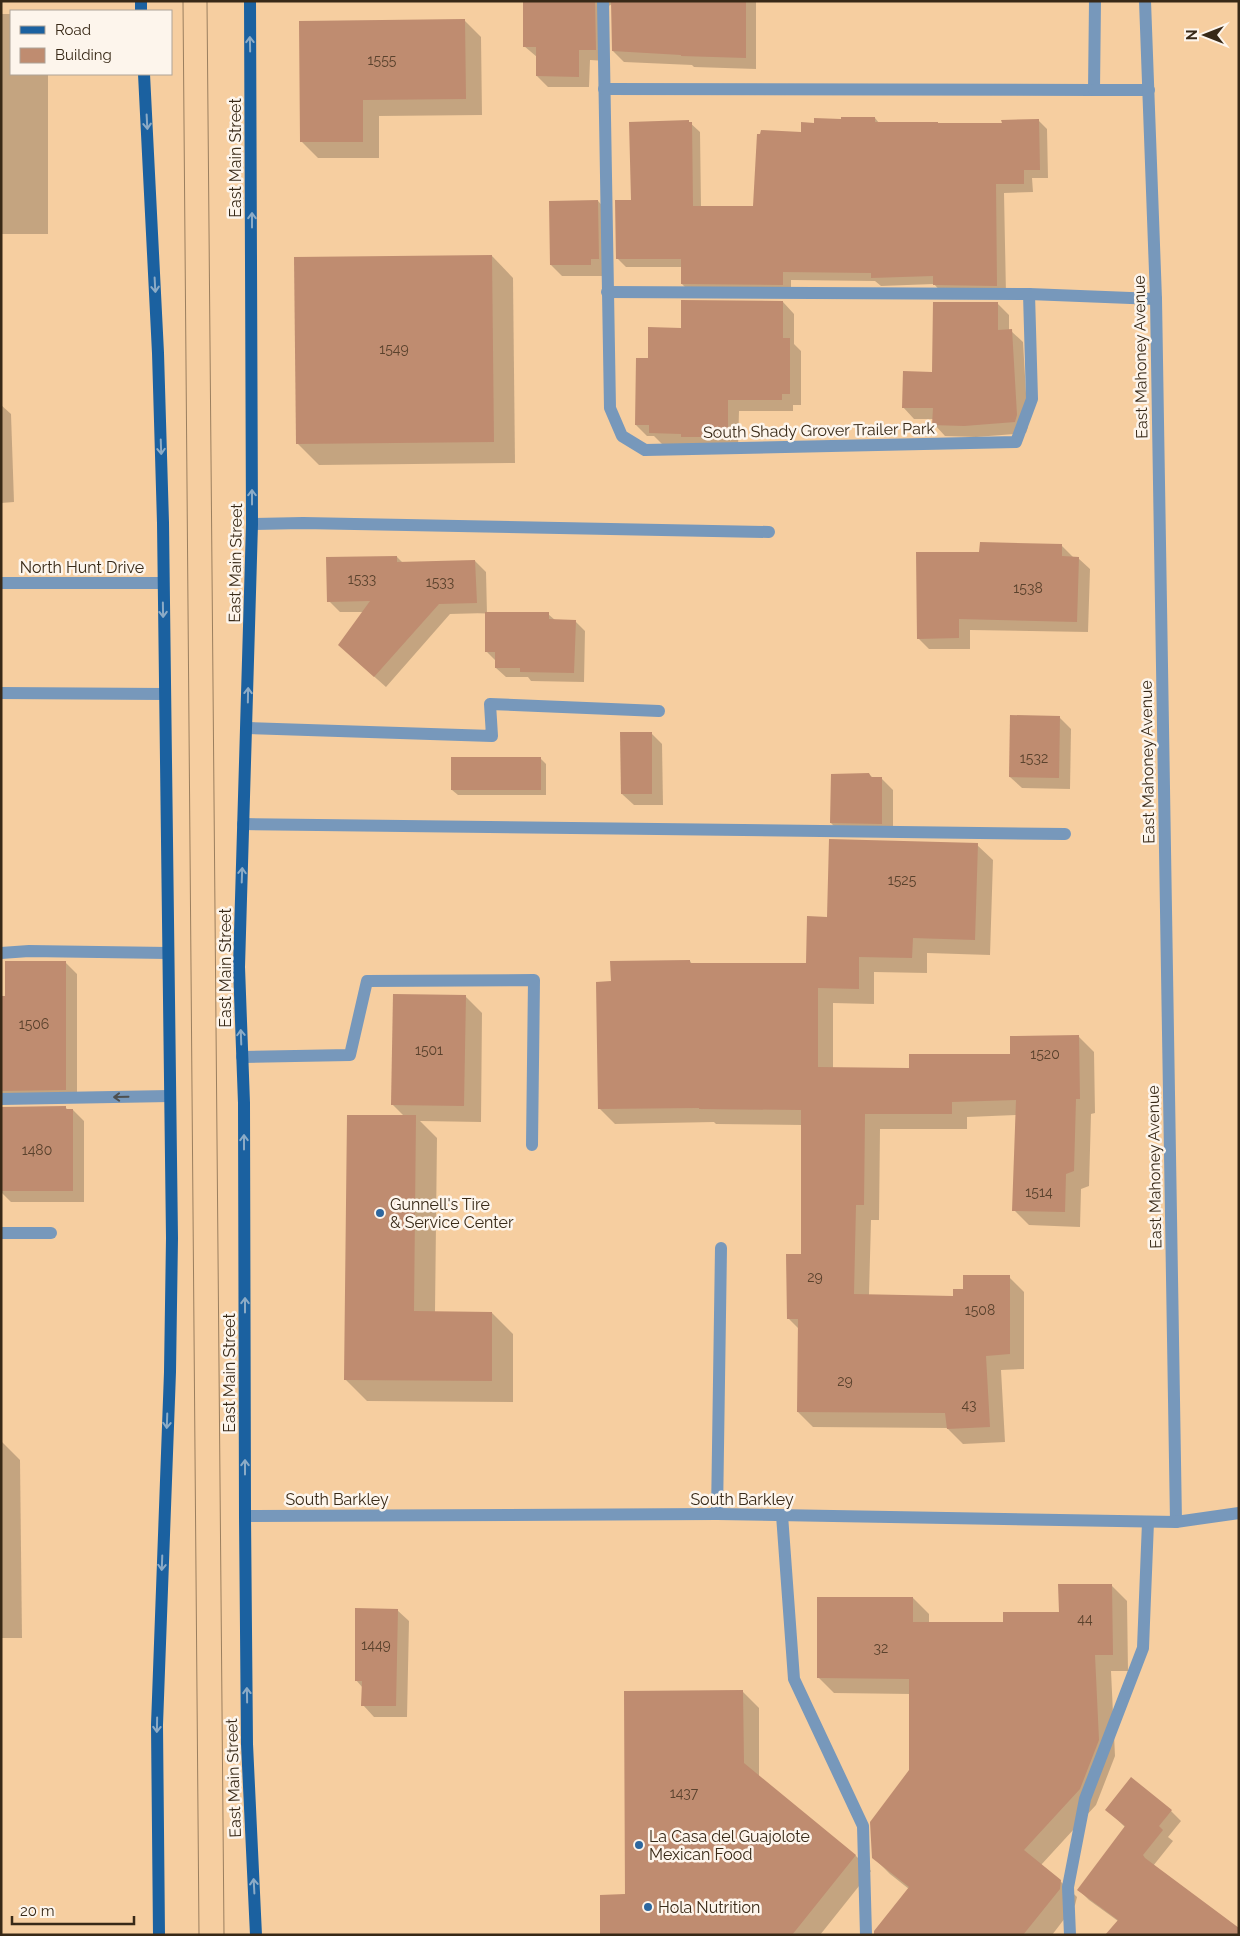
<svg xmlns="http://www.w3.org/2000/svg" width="1240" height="1936" viewBox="0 0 1240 1936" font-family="Raleway,sans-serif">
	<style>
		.shadow { fill: #0003 }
		.building { fill: #bf8c70 }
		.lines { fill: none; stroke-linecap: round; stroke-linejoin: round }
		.service { stroke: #7798bb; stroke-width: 12 }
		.minor { stroke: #7798bb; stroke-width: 12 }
		.primary { stroke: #1b61a0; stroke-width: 12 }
		.tram { stroke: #9b7f5f; stroke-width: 1 }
		.oneway { stroke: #8cabc6 }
		.oneway2 { stroke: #4e5050 }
		.poi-dot { fill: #2d679f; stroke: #fdf5ec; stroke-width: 2 }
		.labels { text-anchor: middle; stroke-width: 5; stroke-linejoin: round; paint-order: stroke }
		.number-label { font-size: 14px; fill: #5a422d }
		.street-label { font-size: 16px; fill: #382917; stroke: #fdf5ec }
		.poi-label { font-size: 16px; fill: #382917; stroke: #fdf5ec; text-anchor: start }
	</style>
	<rect width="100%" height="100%" fill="#f6cea0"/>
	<g class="shadow">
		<polygon points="525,1 756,1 756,69 694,67 692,65 624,62 613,51 612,4 607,7 606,61 590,60 589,87 548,87 537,76 537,57 524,46"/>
		<polygon points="1,14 11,14 11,74 48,74 48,234 1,234"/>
		<polygon points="465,21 481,37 482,115 379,116 379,158 318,158 302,142"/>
		<polygon points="875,118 879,123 1003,125 1038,120 1047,129 1048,178 1032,178 1033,192 1004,193 1006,294 943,294 934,284 881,286 875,281 791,280 791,293 691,293 682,284 682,267 626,267 617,258 632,201 688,121 700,132 701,207 755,207 802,133 816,124 843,120"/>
		<polygon points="598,201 609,213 602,276 562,276 551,265"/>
		<polygon points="492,256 513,278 515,463 319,465 298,444"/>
		<polygon points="783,302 794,314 794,344 801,351 801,405 793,405 793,411 739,411 738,448 662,444 654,436 647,436 636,425 649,360 682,329"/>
		<polygon points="997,303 1009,315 1009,331 1011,331 1023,342 1028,427 1026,433 976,437 945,436 934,424 934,419 914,419 903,407"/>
		<polygon points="1,405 11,414 14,502 1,503"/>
		<polygon points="1061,545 1073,557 1078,558 1090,569 1088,632 970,630 970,649 929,649 918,638 981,553"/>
		<polygon points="397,557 403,563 475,561 486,572 487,614 548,614 555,620 576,622 585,631 584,682 531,681 528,677 506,677 496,668 496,661 487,652 487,613 450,614 386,687 351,656 364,612 340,612 329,601"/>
		<polygon points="1060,718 1071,729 1070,789 1022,788 1010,777"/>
		<polygon points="651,733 662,744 663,805 634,805 622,794"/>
		<polygon points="540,758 546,764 546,795 458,795 452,790"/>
		<polygon points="869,774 874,779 882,779 893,790 893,835 842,834 831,823"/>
		<polygon points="977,845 993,860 990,955 927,953 927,973 874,972 874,1004 833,1003 833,1069 910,1069 1011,1055 1078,1036 1094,1052 1095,1113 1091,1114 1089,1186 1081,1189 1080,1227 1029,1225 1014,1210 1016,1115 967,1117 967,1129 880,1129 879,1220 871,1220 869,1295 954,1297 964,1290 1009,1277 1024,1292 1024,1369 1001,1370 1005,1442 963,1444 947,1428 813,1427 798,1412 799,1329 788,1318 803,1255 803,1125 716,1124 714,1122 615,1124 599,1108 612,983 690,961 692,964 807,965 828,918"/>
		<polygon points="65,962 77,974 77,1101 11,1102 1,1092 1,998 6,998"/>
		<polygon points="465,996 482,1013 481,1122 420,1121 437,1138 435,1312 492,1313 513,1334 513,1402 367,1401 346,1380 404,1116 392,1104"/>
		<polygon points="65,1107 68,1110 73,1110 84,1121 84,1202 11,1202 1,1192 1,1108"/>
		<polygon points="1,1441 20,1460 22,1638 1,1638"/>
		<polygon points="1111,1585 1127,1601 1128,1671 1111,1671 1115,1756 1096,1805 1041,1865 1060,1881 1077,1897 1075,1905 1052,1935 875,1935 909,1889 890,1874 873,1857 910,1770 910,1694 834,1693 818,1677 913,1598 929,1614 929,1623 1004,1623 1060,1613"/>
		<polygon points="397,1610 409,1621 407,1717 374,1717 363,1705 363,1688 356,1680"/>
		<polygon points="743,1692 759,1708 759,1777 855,1855 871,1871 820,1935 602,1935 626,1895"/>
		<polygon points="1107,1810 1171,1811 1181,1821 1168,1837 1173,1841 1153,1866 1118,1921 1089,1900 1079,1890 1125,1827"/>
	</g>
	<g class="building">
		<polygon points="523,1 595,1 596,50 579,50 579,77 536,76 536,47 523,47"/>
		<polygon points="611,1 746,1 746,58 681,56 681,55 612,51"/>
		<polygon points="465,19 466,99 363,100 363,142 300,142 299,21"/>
		<polygon points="841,117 875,117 875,122 938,122 938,123 1002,123 1001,120 1039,119 1040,170 1024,170 1024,184 996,184 997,286 933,285 933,276 871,278 871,273 783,272 783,285 681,284 681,259 616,259 615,200 631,200 629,122 689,120 689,122 692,122 693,206 753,206 757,134 760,134 761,130 801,132 801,122 814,123 814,118 841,119"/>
		<polygon points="598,200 599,259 591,259 591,265 550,265 549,201"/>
		<polygon points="492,255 494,442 296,444 294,257"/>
		<polygon points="681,300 783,301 783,338 790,338 790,394 782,394 782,400 728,400 728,437 681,437 681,434 649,433 649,425 635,425 636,358 648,358 648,327 681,328"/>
		<polygon points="933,302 998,302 998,330 1012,329 1017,415 1015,422 964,426 932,425 933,408 902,408 903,371 932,372"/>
		<polygon points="980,542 1062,544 1062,556 1079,557 1077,622 959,619 959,638 917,639 916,552 979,552"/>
		<polygon points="397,556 397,562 475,560 477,603 439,604 374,677 338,645 370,601 327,602 326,557"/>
		<polygon points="485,612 549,612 549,619 576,620 574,673 520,672 520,668 495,668 495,652 485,652"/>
		<polygon points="1010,715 1060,716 1059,778 1009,777"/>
		<polygon points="620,732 652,732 652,794 621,794"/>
		<rect x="451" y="757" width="90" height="33"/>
		<polygon points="869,773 871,777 882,777 882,824 830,823 831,774"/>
		<polygon points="829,839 978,843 975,940 913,938 912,958 859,957 859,989 818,988 818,1067 909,1068 909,1054 1010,1054 1010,1036 1079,1035 1080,1099 1076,1099 1074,1171 1066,1174 1065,1212 1012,1211 1016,1100 952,1102 952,1114 865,1114 864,1205 856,1205 854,1294 953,1296 953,1289 963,1289 963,1275 1010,1275 1010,1354 986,1356 990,1427 947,1429 945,1413 797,1412 798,1319 787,1319 786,1254 801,1254 801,1110 699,1109 699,1108 598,1109 596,982 611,981 610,961 690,960 690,963 806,963 807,916 827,917"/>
		<polygon points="5,961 66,961 66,1090 1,1091 1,996 5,996"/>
		<polygon points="393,994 466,995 464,1106 391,1105"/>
		<polygon points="66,1106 66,1109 73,1109 73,1191 1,1191 1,1107"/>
		<polygon points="347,1115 416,1115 414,1311 492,1312 492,1381 344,1380"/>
		<polygon points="1058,1584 1112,1584 1113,1655 1095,1655 1099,1740 1080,1789 1024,1850 1061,1880 1060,1889 1023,1935 874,1935 874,1931 909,1887 872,1858 870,1822 909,1770 909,1679 817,1678 817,1597 913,1597 913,1622 1003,1622 1003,1612 1059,1612"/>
		<polygon points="355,1608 398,1609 396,1706 361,1706 362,1681 355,1681"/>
		<polygon points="743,1690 744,1763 856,1855 792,1935 600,1935 600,1895 625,1894 624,1691"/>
		<polygon points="1131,1777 1172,1810 1159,1826 1163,1830 1143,1855 1145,1858 1239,1928 1239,1935 1105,1935 1118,1920 1077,1890 1125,1826 1105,1810"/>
	</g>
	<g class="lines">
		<g class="service">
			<polyline points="603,1 610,408 622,436 645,450 1016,442 1032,399 1029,294"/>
			<polyline points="604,89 1094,90 1095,1"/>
			<polyline points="1094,90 1149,90"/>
			<polyline points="607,292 1029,294 1156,299"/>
			<polyline points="252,524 303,523 769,532"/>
			<polyline points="1,693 165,694"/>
			<polyline points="247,728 492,736 490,704 659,711"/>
			<polyline points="243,824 1065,834"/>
			<polyline points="1,953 29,951 168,953"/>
			<polyline points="242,1057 350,1055 367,981 534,980 532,1145"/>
			<polyline points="1,1099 170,1096"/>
			<polyline points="1,1233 51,1233"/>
			<polyline points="717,1514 721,1248"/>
			<polyline points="782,1515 794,1679 863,1826 866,1935"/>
			<polyline points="1070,1935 1068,1887 1085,1799 1143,1648 1148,1522"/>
		</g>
		<g class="minor">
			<polyline points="1145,1 1156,299 1176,1522"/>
			<polyline points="1,583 163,583"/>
			<polyline points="245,1516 717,1514 1176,1522 1239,1513"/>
		</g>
		<g class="primary">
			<polyline points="141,1 141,11"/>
			<polyline points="250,1 252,524 239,967 244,1103 245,1516 247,1744 256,1935"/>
			<polyline points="144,74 158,353 163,523 172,1238 170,1372 157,1725 159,1935"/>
		</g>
		<g class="tram">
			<polyline points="183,1 199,1935"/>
			<polyline points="207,1 224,1935"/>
		</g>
	</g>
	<defs><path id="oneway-shaft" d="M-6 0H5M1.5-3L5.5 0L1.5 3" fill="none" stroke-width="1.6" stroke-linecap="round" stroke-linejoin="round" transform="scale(1.25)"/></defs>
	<g class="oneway">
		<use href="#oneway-shaft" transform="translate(250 44) rotate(-91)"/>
		<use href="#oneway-shaft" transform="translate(147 122) rotate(87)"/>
		<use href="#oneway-shaft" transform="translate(252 220) rotate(-90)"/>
		<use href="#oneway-shaft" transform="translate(155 285) rotate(87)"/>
		<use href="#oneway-shaft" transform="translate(161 447) rotate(88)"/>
		<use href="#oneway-shaft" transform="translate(252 497) rotate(-90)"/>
		<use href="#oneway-shaft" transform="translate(163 610) rotate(89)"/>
		<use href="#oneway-shaft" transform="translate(248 695) rotate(-89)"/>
		<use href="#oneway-shaft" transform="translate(242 875) rotate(-88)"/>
		<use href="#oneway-shaft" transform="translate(241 1037) rotate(-92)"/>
		<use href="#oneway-shaft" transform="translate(244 1142) rotate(-90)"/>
		<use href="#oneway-shaft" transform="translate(245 1305) rotate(-90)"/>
		<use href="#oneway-shaft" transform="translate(167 1421) rotate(92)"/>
		<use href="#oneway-shaft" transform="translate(245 1467) rotate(-90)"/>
		<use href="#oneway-shaft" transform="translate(162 1563) rotate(92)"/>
		<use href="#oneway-shaft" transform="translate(247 1695) rotate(-91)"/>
		<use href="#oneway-shaft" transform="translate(157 1725) rotate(91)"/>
		<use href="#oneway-shaft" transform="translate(254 1886) rotate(-93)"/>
	</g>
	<use class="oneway2" href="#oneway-shaft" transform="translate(121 1097) rotate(179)"/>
	<g class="poi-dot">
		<circle cx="380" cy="1213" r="5"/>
		<circle cx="639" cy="1845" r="5"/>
		<circle cx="648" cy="1907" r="5"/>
	</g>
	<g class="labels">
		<g class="number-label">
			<text x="382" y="65">1555</text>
			<text x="394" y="354">1549</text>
			<text x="362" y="584">1533</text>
			<text x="440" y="587">1533</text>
			<text x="1028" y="593">1538</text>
			<text x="1034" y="763">1532</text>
			<text x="902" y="885">1525</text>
			<text x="34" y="1029">1506</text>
			<text x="429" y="1055">1501</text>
			<text x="1045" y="1059">1520</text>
			<text x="37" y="1155">1480</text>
			<text x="1039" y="1197">1514</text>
			<text x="815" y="1282">29</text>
			<text x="980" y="1315">1508</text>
			<text x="845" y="1386">29</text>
			<text x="969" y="1410">43</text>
			<text x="1085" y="1624">44</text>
			<text x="376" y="1650">1449</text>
			<text x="881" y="1653">32</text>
			<text x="684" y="1798">1437</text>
		</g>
		<g class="street-label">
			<text transform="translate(235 158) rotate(-90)" y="6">East Main Street</text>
			<text transform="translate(1140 357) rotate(-91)" y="6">East Mahoney Avenue</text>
			<text transform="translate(819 430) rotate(-1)" y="6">South Shady Grover Trailer Park</text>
			<text transform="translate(235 563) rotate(-89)" y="6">East Main Street</text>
			<text x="82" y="573">North Hunt Drive</text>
			<text transform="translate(1147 762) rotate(-91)" y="6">East Mahoney Avenue</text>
			<text transform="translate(225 968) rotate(-90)" y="6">East Main Street</text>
			<text transform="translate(1154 1167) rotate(-91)" y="6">East Mahoney Avenue</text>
			<text transform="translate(229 1373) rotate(-90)" y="6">East Main Street</text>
			<text x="337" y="1505">South Barkley</text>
			<text x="742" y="1505">South Barkley</text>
			<text transform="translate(233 1778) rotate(-92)" y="6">East Main Street</text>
		</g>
		<g class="poi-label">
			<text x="390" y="1210">Gunnell's Tire<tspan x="390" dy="18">&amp; Service Center</tspan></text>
			<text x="649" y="1842">La Casa del Guajolote<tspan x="649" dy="18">Mexican Food</tspan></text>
			<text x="658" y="1913">Hola Nutrition</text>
		</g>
	</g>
	<rect width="1240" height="1936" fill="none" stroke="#382917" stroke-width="5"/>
	<rect x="10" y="10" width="162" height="65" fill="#fdf5ec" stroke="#aea397"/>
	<rect x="20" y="26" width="25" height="8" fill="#1b61a0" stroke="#aea397"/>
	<text x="55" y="35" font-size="15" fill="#382917">Road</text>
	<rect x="20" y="48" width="25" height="15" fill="#bf8c70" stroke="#aea397"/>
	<text x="55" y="60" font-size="15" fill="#382917">Building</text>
	<g transform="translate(1205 35) rotate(270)" stroke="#fdf5ec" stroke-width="4" paint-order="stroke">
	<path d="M0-4L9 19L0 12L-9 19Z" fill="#382917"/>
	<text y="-8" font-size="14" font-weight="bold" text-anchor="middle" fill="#382917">N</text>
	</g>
	<path d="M12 1916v8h122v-8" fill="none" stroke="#382917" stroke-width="2.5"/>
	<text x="20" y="1916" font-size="15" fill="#382917" stroke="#fdf5ec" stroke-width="4" paint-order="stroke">20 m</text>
</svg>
